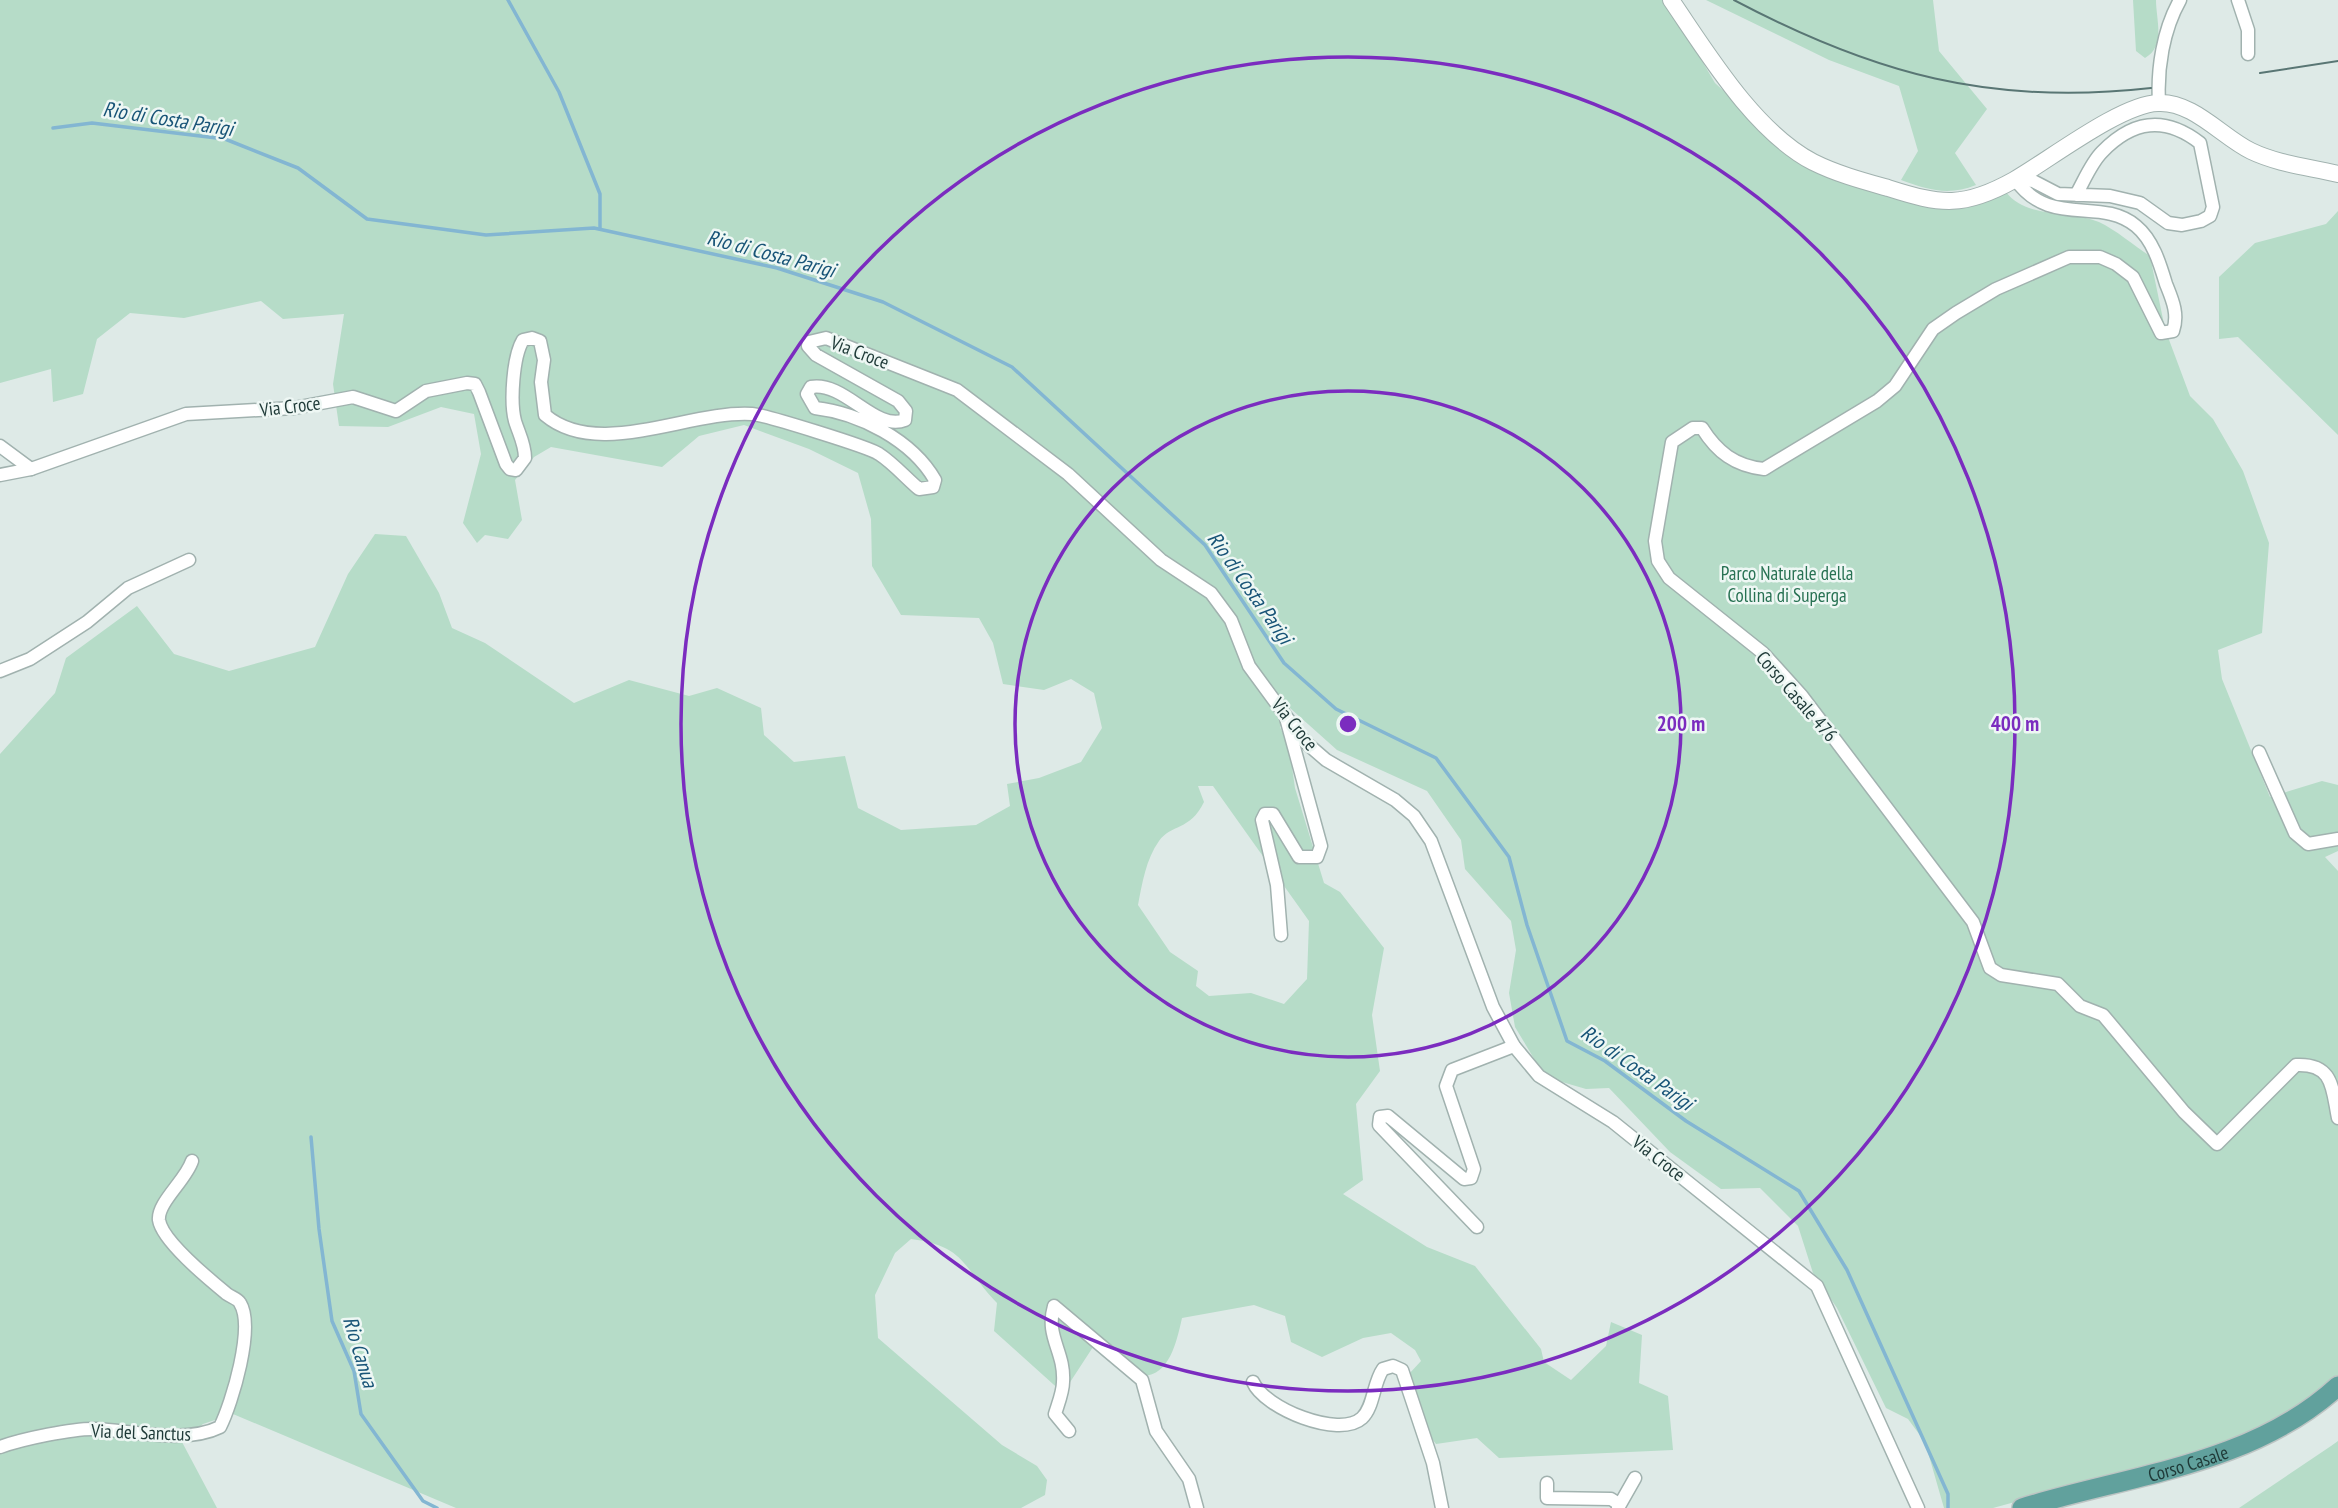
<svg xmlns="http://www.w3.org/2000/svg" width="2338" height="1508" viewBox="0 0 2338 1508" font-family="'PT Sans Narrow',sans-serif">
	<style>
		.green { fill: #b6dcc8; fill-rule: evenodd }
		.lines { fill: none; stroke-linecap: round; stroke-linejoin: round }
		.stream { stroke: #83b6d2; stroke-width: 3.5 }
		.minor-casing { stroke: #a1b2af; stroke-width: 15 }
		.tertiary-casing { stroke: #a1b2af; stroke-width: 18 }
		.primary-casing { stroke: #bcc4c3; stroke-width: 22 }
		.minor { stroke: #fff; stroke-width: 12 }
		.tertiary { stroke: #fff; stroke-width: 16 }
		.primary { stroke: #61a19d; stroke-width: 19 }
		.tram { stroke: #597674; stroke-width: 2 }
		.ring { fill: none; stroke: #7b2cbf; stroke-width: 3.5 }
		.labels { text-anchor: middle; stroke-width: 5; stroke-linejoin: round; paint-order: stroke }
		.street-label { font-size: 19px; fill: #1f3a38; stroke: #eef7f4 }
		.park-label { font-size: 19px; fill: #287253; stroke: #eef7f4 }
		.water-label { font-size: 21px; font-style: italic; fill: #185477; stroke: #eef7f4 }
		.centre { fill: #7b2cbf; stroke: #eef7f4; stroke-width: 3.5 }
		.ring-label { font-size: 21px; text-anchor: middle; font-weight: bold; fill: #7b2cbf; stroke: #eef7f4; stroke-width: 5; stroke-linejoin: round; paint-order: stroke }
	</style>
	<rect width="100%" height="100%" fill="#deeae7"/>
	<g class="green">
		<path d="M0,0H1666L1715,83L1776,139L1811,164L1930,208L2006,192C2026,219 2071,210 2099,222C2116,230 2133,245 2150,256L2165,329L2190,396L2213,419L2243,471L2269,543L2262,633L2218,650L2222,679L2270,797L2322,781L2338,785V851L2325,857L2338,871V1379L2241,1440L1993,1508H1944L1925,1442L1908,1419L1886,1408L1837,1308L1813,1273L1798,1226L1760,1188L1721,1189L1670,1152L1609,1088L1586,1089L1545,1077L1515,1027L1509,993L1516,950L1511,921L1465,869L1461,840L1427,791L1337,750L1290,708L1280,727L1289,746L1295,788L1324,883L1340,892L1384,948L1372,1015L1380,1071L1356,1104L1363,1180L1343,1194L1427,1247L1475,1266L1541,1349L1544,1362L1571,1380L1606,1346L1611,1322L1642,1335L1639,1383L1668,1396L1673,1450L1499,1458L1477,1438L1436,1444L1409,1409V1374L1421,1361L1415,1350L1391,1333L1363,1338L1322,1357L1291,1342L1285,1316L1254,1305L1182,1318C1176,1345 1167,1387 1129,1373C1117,1369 1106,1353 1093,1347L1063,1393L994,1331L997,1303C962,1267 966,1246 911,1239L895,1253L875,1295L878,1338L1002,1445L1037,1466L1047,1480L1045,1495L1021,1508H456L233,1414L203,1424L182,1442L217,1508H0V754L55,693L66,658L137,606L174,654L229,671L315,647L348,574L375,534L406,536L439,593L452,628L485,643L574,703L629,680L689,696L717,688L761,708L764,735L794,762L845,756L858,808L901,830L976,825L1010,806L1007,784L1039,778L1081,762L1102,728L1094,693L1071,679L1044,690L1003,684L993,643L979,618L901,615L872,566L871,519L858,473L809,449L744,425L699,436L662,467L551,447L534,457L515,480L522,520L508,539L485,535L477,543L463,523L481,454L474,414L441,407L388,427L339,426L333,384L344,314L283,319L261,301L184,318L130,313L97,339L83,394L53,402L51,369L0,383ZM1198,786H1213L1309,921L1307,979L1284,1004L1251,993L1209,996L1196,986L1198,971L1170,952L1138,905C1142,884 1146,859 1159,841C1171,824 1190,831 1204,802Z"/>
		<path d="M1706,0H1933L1939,51L1987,109L1955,153L1976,185C1949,196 1928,190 1901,180L1918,151L1899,86L1829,60Z"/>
		<path d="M2133,0H2156C2156,20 2166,46 2145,58L2136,51Z"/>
		<polygon points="2338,211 2338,435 2238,337 2219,339 2219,277 2255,243 2326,224"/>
		<polygon points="2338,1441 2338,1508 2239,1508 2331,1446"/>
	</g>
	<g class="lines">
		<g class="stream">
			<polyline points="508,0 559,92 600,194 600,229"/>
			<polyline points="53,128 92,123 225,139 298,168 367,219 486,235 594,228 777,268 883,302 1012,367 1205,545 1284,663 1336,709 1436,758 1509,857 1527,925 1567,1041 1605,1061 1686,1121 1799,1191 1847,1270 1948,1494 1948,1508"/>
			<polyline points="311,1137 319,1229 332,1321 354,1371 361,1414 423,1501 437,1508"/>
		</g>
		<g class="minor-casing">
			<g id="minor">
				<polyline points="2238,0 2248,30 2248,54"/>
				<path d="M2159,102C2157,69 2163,30 2180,0"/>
				<path d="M2015,179C2050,229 2100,196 2136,226C2153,240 2160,264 2166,284C2172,299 2179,314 2173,331L2161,333L2133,277L2116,264L2100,257H2069L1996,289L1956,313L1933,329L1895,386L1877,401L1764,469C1735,466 1717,452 1702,428H1693L1672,442L1655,541L1658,561L1669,578L1763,653L1802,696L1973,922L1990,968L2001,975L2058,984L2080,1006L2103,1015L2184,1112L2217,1144L2296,1065C2334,1063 2332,1089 2338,1118"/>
				<path d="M2015,179L2033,181L2058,194L2110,196L2140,203L2168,223L2182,225L2201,221L2210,216L2213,207L2200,143C2165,116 2133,120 2102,152C2091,163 2084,181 2076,195"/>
				<polyline points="0,446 31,469"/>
				<path d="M0,475L31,469L186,414L294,408L353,397L396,411L426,391L467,383L475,384L479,392L506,464L510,469L516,470L525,458C525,444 519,434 515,421C510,402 513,356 523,340L532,338L540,341L544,360L541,382L545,415C598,460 689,410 752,414C765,415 869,447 879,454C893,463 906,478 919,489L933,487L935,480C912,440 859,413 815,408L807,394L811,387C845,381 875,432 905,420L906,411L898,401L816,355L808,346L809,342L826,338L957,390L1068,474L1161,560L1211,593L1231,620L1249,666L1304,741L1326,760L1395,800L1414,816L1431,841L1493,1007L1514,1046L1539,1076L1613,1122L1817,1286L1918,1508"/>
				<polyline points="0,671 30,659 87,622 128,588 189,560"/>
				<polyline points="2259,752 2295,833 2308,844 2338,839"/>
				<polyline points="1281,935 1277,885 1262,820 1265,814 1273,814 1299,857 1317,857 1321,846 1286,718"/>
				<polyline points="1477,1227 1379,1125 1380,1117 1388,1116 1464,1179 1471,1178 1474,1169 1446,1086 1452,1070 1514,1046"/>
				<path d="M1253,1382C1264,1408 1339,1439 1362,1418C1374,1407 1373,1383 1383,1369L1393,1366L1402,1370L1433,1463L1442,1508"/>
				<path d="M1069,1431L1055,1414C1058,1404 1063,1392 1063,1382C1065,1351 1045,1337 1054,1306L1142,1380L1156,1431L1189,1479L1197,1508"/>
				<path d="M0,1447C22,1439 74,1428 96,1429C133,1431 186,1444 220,1427C232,1403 255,1327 240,1303C238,1299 231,1297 227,1294C210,1280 162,1241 159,1220C157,1203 186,1180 192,1161"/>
				<polyline points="1547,1483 1547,1498 1611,1499 1619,1504"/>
				<polyline points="1618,1508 1635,1478"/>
			</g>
		</g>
		<g class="tertiary-casing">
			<path id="tertiary" d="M1671,0C1708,54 1754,131 1813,162C1837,174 1863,181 1888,188C1941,205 1964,208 2014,180C2049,160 2121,104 2158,103C2193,101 2222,137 2251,151C2278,164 2309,167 2338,174"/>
		</g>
		<g class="primary-casing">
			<g id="primary">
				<path id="s1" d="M2022,1508C2129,1475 2252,1465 2338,1386"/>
			</g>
		</g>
		<use href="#minor" class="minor"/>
		<use href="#tertiary" class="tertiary"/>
		<use href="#primary" class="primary"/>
		<g class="tram">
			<path d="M1734,0C1874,74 1991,106 2151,88"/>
			<polyline points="2260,73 2338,61"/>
		</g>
	</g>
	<g class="ring">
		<circle cx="1348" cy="724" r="333"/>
		<circle cx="1348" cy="724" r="667"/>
	</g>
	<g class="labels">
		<g class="street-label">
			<text transform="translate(860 352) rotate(21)" y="7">Via Croce</text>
			<text transform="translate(290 406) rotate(-7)" y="7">Via Croce</text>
			<text transform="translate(1797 696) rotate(49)" y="7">Corso Casale 476</text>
			<text transform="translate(1295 724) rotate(51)" y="7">Via Croce</text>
			<text transform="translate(1659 1158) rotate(38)" y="7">Via Croce</text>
			<text transform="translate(141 1432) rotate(2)" y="7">Via del Sanctus</text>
			<text dy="7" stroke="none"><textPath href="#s1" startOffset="172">Corso Casale</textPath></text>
		</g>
		<g class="park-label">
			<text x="1787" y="580">Parco Naturale della<tspan x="1787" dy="22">Collina di Superga</tspan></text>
		</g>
		<g class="water-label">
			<text transform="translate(168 119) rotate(9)" y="7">Rio di Costa Parigi</text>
			<text transform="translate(771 254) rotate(15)" y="7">Rio di Costa Parigi</text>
			<text transform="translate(1250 588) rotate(55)" y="7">Rio di Costa Parigi</text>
			<text transform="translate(1637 1068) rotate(35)" y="7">Rio di Costa Parigi</text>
			<text transform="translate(360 1352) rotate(73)" y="7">Rio Canua</text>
		</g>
	</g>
	<circle cx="1348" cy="724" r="10" class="centre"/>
	<g class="ring-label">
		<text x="1681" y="731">200 m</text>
		<text x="2015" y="731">400 m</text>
	</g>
</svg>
